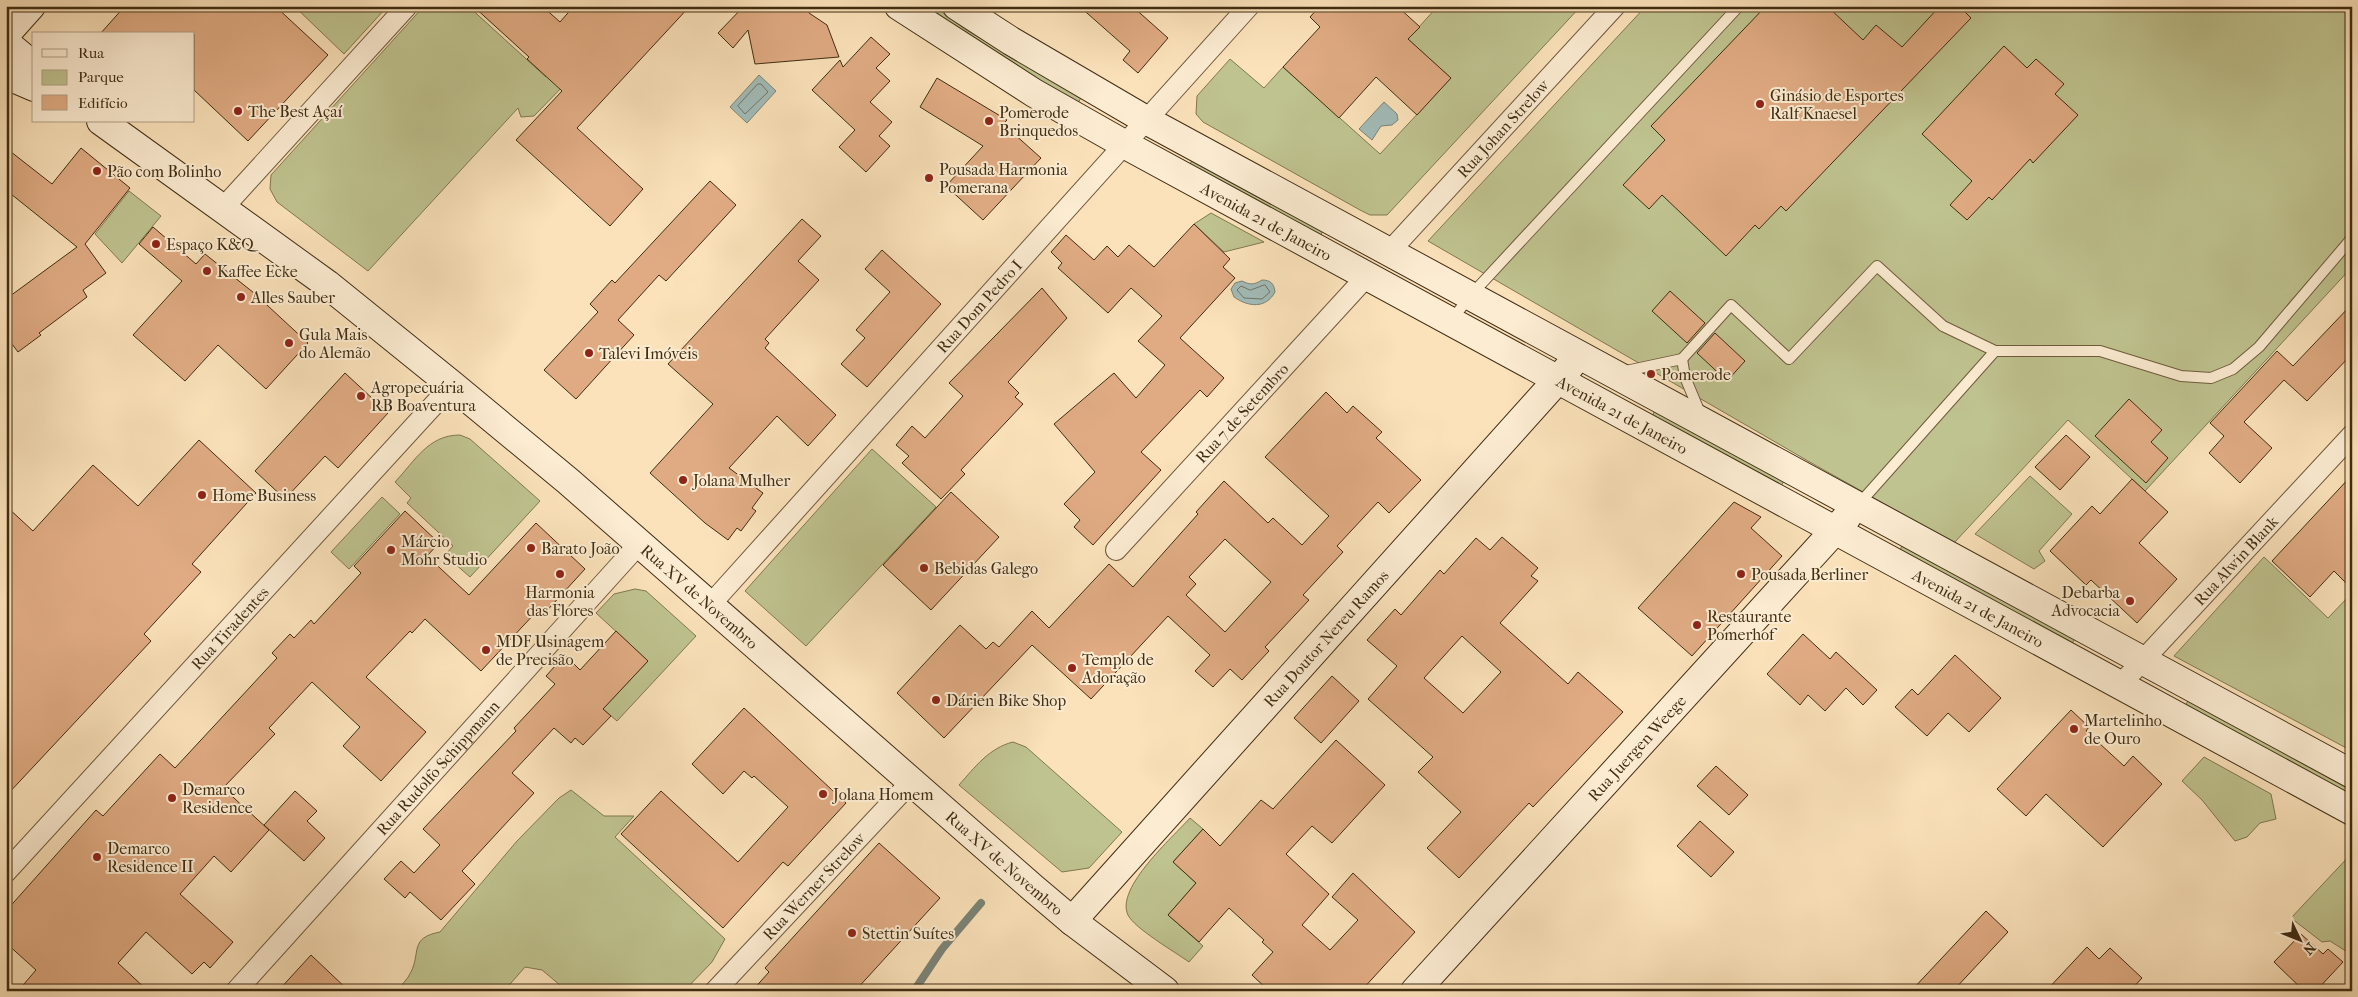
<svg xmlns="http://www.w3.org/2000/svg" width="2358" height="997" viewBox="0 0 2358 997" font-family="'IM FELL French Canon',serif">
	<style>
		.green { fill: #bfc38f; stroke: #807850 }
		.water { fill: #a2bcb9; stroke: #7b8376 }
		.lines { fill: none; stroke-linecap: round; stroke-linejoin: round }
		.shore { stroke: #717466; stroke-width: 1 }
		.stream { stroke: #7b8376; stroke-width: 8 }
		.building { fill: #e0ab83; stroke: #402d12; fill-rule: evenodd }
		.lane-casing { stroke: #6f5a3c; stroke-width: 12 }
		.street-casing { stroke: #6f5a3c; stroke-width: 22 }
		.secondary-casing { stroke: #402d12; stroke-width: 30 }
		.lane { stroke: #fcecd2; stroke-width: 10 }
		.street { stroke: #fcecd2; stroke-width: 20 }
		.secondary { stroke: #fcecd2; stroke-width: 28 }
		.poi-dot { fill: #8f2418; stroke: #fcecd2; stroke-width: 2 }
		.labels { text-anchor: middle; stroke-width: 4; stroke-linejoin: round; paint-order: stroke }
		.poi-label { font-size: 16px; fill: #402d12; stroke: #fcecd2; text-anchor: start }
		.street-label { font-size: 16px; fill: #402d12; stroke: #fcecd2 }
	</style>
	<rect width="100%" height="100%" fill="#fbe2ba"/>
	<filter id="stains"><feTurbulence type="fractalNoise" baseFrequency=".004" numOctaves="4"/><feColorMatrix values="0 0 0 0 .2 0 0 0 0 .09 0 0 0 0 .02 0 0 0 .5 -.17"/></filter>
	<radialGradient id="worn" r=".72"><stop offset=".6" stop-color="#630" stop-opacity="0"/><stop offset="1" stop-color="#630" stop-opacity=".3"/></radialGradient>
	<g class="green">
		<polygon points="294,6 382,6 385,9 344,54"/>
		<polygon points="424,6 468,6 546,77 578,43 567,82 534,116 521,117 518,108 368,271 277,202 270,189 271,175"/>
		<polygon points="920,6 934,6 966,30 1082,96 1078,103 961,36"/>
		<polygon points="1438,6 1581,6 1387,215 1370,215 1360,210 1203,122 1196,114 1197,96 1230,59 1264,88 1283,67 1380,154 1451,78 1408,39"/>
		<polygon points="1646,6 2352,6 2352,267 2145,491 2068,420 1954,543 1808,461 1428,241"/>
		<polygon points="1192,160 1323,230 1320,237 1189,167"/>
		<polygon points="129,191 161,216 122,263 95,234"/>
		<polygon points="1211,213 1264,242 1224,252 1194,224"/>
		<polygon points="1655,410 1785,479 1780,488 1651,419"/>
		<path d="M460,435L470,439L540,501L470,577L445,555L453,546L407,503L411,498L395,482C415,461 428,435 460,435Z"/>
		<polygon points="872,449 936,507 806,646 745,591"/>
		<polygon points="2030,476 2072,514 2039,551 2045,561 2034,569 1975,534"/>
		<polygon points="382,497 400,514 349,569 331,552"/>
		<polygon points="1902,546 2075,638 2071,646 1898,554"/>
		<polygon points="2264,557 2328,618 2352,593 2352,751 2174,656"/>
		<polygon points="635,589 646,591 696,636 617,721 603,709 648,661 596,613 614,594"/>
		<polygon points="2188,701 2352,789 2352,798 2184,707"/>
		<path d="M1013,742L1026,747L1122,832L1089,868L1062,872L959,785C975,767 989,748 1013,742Z"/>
		<polygon points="2204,757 2271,794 2276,819 2260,823 2247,837 2235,841 2202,800 2182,781"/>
		<path d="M571,790L604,816H634L615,837L725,939L712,962L684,991H567L542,970L525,967L504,991H397C401,985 408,979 411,972C421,952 409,938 440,932L517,841L559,798Z"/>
		<path d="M1190,818L1203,829L1173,862L1196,883L1168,915L1203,946L1189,962C1175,952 1134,928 1128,915C1115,888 1173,837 1190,818Z"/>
		<polygon points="2352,853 2352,955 2330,941 2322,942 2291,918"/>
	</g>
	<g class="water">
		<polygon points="759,75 776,91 747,123 730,107"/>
		<polygon points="1384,102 1397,114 1398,120 1392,125 1381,126 1372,140 1359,129"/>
		<path d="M1262,280C1271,280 1274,284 1275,292C1266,309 1248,307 1234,297L1231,289L1235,283L1242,281C1250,285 1254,285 1262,280Z"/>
	</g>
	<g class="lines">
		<g class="shore">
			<polygon points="758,84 761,84 768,92 745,114 738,106"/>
			<polygon points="1265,285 1270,292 1262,299 1244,298 1237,290 1241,286 1250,290"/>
		</g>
		<polyline class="stream" points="914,991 942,949 981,903"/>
	</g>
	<g class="building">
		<polygon points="125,6 275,6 328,55 248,141 194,90 194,34 100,34"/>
		<polygon points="473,6 542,6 560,22 574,6 690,6 577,128 643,189 610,226 516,140 562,91 527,59 529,57"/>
		<polygon points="744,6 809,6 809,13 827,25 839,57 755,64 748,30 733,48 718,33"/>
		<polygon points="1079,6 1132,6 1168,38 1138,73 1123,60 1130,51"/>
		<polygon points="1320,6 1397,6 1420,27 1408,39 1451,78 1417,115 1376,77 1339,118 1283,67 1320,27 1310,17"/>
		<polygon points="1766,6 1827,6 1863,40 1876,25 1902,47 1940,6 1959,6 1971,18 1786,211 1781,206 1759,229 1755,225 1726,256 1662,195 1649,209 1623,185 1665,140 1651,126"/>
		<polygon points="871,37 890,54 876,68 890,81 870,102 892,122 879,136 890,146 866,172 839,147 855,130 812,90 840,60 843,67"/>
		<polygon points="2004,46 2027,68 2036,59 2064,84 2055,94 2078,115 2033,163 2030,159 1992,200 1989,197 1967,220 1950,205 1972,181 1922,134"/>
		<polygon points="937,78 1007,120 1003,124 1041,158 983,220 946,186 983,146 920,107"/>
		<polygon points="6,148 52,184 81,148 130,188 85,244 106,273 83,290 87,297 39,333 41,335 18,352 6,336 6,299 77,247 6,190"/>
		<polygon points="710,181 736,205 666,281 659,275 618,320 634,335 576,399 544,370 598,312 590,304 612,280 615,283"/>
		<polygon points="802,219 821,236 798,261 819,280 765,339 769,343 765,348 836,415 808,446 777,416 729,468 763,493 752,508 756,511 741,531 737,528 728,540 705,523 650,473 713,404 668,364"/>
		<polygon points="1194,224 1230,259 1223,267 1235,278 1180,338 1224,378 1207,397 1200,390 1141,452 1161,470 1093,545 1074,527 1080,520 1064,504 1095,472 1054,424 1114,373 1136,398 1165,365 1138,341 1162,316 1131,288 1108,313 1058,268 1062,263 1051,252 1066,235 1094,260 1107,246 1118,257 1129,245 1154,267"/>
		<polygon points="153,227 196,264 205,254 254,293 308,343 266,389 218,345 185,381 133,335 182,281 139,244"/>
		<polygon points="882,250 941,304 867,387 841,364 865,338 856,330 890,292 865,269"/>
		<polygon points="1042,288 1067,318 1008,382 1019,393 1015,397 1023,404 961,470 965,474 941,499 902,463 909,456 896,445 912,426 925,438 963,396 949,383"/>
		<polygon points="1670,291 1705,323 1687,343 1652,311"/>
		<polygon points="2352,304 2352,354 2307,401 2284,380 2244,422 2272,448 2240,483 2209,453 2224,436 2210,423 2277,351 2293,366"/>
		<polygon points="1715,333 1745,361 1727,381 1697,353"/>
		<polygon points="345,373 388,413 338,468 325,456 285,499 255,471"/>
		<path d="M1326,392L1347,413L1353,406L1382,432L1376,438L1421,480L1389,513L1378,502L1337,546L1343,552L1303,595L1309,600L1265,647L1269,651L1242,680L1230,669L1213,687L1195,671L1210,655L1168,616L1091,699L1032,645L944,738L897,693L960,625L986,649L993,642L999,647L1032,611L1049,628L1109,564L1133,587L1198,514L1196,512L1224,481L1268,523L1273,518L1302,545L1329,516L1265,457ZM1225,539L1271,582L1225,632L1186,595L1196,584L1189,577Z"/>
		<polygon points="2129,399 2162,430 2151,442 2168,458 2146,483 2095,436"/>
		<polygon points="2066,435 2090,457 2060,490 2035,467"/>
		<polygon points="199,440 256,493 192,564 201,572 144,634 151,641 6,796 6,506 33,531 93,465 138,506"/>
		<polygon points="2352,475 2352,589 2334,571 2310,597 2272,561"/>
		<polygon points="2132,479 2168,512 2139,543 2177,579 2137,623 2091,580 2086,585 2050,551 2092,506 2100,514"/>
		<polygon points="951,492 999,537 931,610 883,565"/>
		<polygon points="1734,502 1761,517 1751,528 1782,556 1692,656 1638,608"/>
		<polygon points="405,511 439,543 427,556 469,595 536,523 585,569 542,616 537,611 481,671 425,619 412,633 410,631 366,677 426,732 381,781 343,746 360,727 312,682 269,728 275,734 223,788 269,830 231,872 214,856 180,894 233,942 210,968 204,962 192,974 146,932 118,963 148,991 18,991 36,970 6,943 6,911 96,810 103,816 160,754 175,768 277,658 272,653 290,634 294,638 311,620 314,624 361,573 354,566"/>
		<path d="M1502,537L1538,568L1531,576L1538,581L1500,623L1568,684L1578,672L1623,712L1533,807L1529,803L1459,878L1427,848L1461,812L1418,772L1433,757L1368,699L1397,666L1367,640L1395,609L1401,615L1440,570L1444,574L1476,538L1490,550ZM1462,636L1501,672L1463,713L1424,678Z"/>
		<polygon points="616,631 648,661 603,709 611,716 583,745 575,738 571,743 554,728 512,773 534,793 462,871 475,884 441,920 410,892 405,898 384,879 401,861 414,873 440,845 423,829 516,731 514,728 555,684 546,676 565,655 580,670"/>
		<polygon points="1803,634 1830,659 1836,652 1877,690 1863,705 1846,688 1825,711 1808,695 1800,705 1767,674"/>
		<polygon points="1955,655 2001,698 1969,732 1948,713 1927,736 1895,707 1912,689 1918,695"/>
		<polygon points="1332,676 1359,701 1321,743 1294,718"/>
		<polygon points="744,708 846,803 788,866 783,862 723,928 621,834 661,791 738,862 788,807 754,776 752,778 744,771 723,794 692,764"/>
		<polygon points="2071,710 2089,727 2086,731 2124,766 2133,756 2162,784 2103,847 2046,794 2026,816 1997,789"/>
		<polygon points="1336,740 1385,785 1332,843 1312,826 1286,854 1329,894 1302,925 1330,950 1358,920 1332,897 1353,873 1415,932 1361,991 1269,991 1252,975 1273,952 1262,942 1264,940 1229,908 1199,942 1168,915 1196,883 1173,862 1203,829 1220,846 1261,800 1273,809"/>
		<polygon points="1716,766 1748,795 1729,815 1697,786"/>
		<polygon points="295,791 317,811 307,821 325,838 304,861 264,825"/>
		<polygon points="1700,821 1734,852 1711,877 1677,846"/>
		<polygon points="879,843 940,898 855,991 752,991 769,972 765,968"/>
		<polygon points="1986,911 2008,932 1953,991 1911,991"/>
		<polygon points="2301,934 2323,954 2328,949 2343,962 2316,991 2304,991 2274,962"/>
		<polygon points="2087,947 2099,959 2110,948 2142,978 2130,991 2046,991"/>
		<polygon points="311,955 349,991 278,991"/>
	</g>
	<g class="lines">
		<g class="lane-casing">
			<g id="lane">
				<polyline points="1451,321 1470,296 1739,6"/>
				<polyline points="1682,359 1731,305 1789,359 1877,266 1943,326 1995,351"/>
				<polyline points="1621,372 1682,359 1685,377 1700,413"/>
				<polyline points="1858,505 1995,351 2100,351 2181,376 2211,378 2233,369 2259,347 2352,238"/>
			</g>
		</g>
		<g class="street-casing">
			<g id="street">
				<polyline points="223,208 407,6"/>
				<path id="s1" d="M1389,252L1615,6"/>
				<path id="s2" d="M1116,550L1367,276"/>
				<path id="s3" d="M710,605L1249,6"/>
				<path id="s4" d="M2120,685L2352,435"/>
				<path id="s5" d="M6,872L452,385"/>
				<path id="s6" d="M236,991L639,544"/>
				<path id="s7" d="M715,991L911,782"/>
			</g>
		</g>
		<g class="secondary-casing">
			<g id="secondary">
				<path id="s8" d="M899,6L1034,93L1124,144L2352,811"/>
				<polyline points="957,6 1011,41 1146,120 2352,774"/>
				<polyline points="6,34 31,6"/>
				<polyline points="6,43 34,66"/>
				<polyline points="6,75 34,87"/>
				<path id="s9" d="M101,121L327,284L452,385L568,481L1033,888L1072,921L1165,991"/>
				<path id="s10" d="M1072,921L1570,366"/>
				<path id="s11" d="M1415,991L1847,517"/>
			</g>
		</g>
		<use href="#lane" class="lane"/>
		<use href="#street" class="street"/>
		<use href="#secondary" class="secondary"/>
	</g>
	<g class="poi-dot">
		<circle cx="1760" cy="104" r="5"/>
		<circle cx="238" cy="111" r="5"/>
		<circle cx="989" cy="121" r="5"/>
		<circle cx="97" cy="171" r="5"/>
		<circle cx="929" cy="178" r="5"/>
		<circle cx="156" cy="244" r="5"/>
		<circle cx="207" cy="271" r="5"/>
		<circle cx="241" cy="297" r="5"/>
		<circle cx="289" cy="343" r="5"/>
		<circle cx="589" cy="353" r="5"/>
		<circle cx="1651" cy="374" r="5"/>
		<circle cx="361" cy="396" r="5"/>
		<circle cx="683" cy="480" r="5"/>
		<circle cx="202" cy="495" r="5"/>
		<circle cx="531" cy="548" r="5"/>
		<circle cx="391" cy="550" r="5"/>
		<circle cx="924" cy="568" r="5"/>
		<circle cx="560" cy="574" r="5"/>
		<circle cx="1741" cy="574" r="5"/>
		<circle cx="2130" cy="601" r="5"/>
		<circle cx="1697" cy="625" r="5"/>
		<circle cx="486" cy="650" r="5"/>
		<circle cx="1072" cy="668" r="5"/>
		<circle cx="936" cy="700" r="5"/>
		<circle cx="2074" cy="729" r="5"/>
		<circle cx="823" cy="794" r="5"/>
		<circle cx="172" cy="798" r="5"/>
		<circle cx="97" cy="857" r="5"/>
		<circle cx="852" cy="933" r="5"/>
	</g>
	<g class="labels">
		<g class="poi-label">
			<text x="1770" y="101">Ginásio de Esportes<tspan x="1770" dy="18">Ralf Knaesel</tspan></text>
			<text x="248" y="117">The Best Açaí</text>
			<text x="999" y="118">Pomerode<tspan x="999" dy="18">Brinquedos</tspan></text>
			<text x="939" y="175">Pousada Harmonia<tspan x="939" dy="18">Pomerana</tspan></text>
			<text x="107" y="177">Pão com Bolinho</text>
			<text x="166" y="250">Espaço K&amp;Q</text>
			<text x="217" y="277">Kaffee Ecke</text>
			<text x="251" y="303">Alles Sauber</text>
			<text x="299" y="340">Gula Mais<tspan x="299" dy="18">do Alemão</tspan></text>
			<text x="599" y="359">Talevi Imóveis</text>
			<text x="1661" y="380">Pomerode</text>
			<text x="371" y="393">Agropecuária<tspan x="371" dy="18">RB Boaventura</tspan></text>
			<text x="693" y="486">Jolana Mulher</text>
			<text x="212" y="501">Home Business</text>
			<text x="401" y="547">Márcio<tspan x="401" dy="18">Mohr Studio</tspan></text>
			<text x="541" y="554">Barato João</text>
			<text x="934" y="574">Bebidas Galego</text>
			<text x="1751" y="580">Pousada Berliner</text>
			<text x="560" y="598" text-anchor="middle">Harmonia<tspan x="560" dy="18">das Flores</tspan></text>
			<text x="2120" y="598" text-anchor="end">Debarba<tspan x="2120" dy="18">Advocacia</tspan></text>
			<text x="1707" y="622">Restaurante<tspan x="1707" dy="18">Pomerhof</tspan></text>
			<text x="496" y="647">MDF Usinagem<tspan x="496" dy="18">de Precisão</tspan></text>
			<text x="1082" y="665">Templo de<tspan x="1082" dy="18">Adoração</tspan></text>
			<text x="946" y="706">Dárien Bike Shop</text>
			<text x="2084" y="726">Martelinho<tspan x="2084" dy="18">de Ouro</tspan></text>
			<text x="182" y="795">Demarco<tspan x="182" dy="18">Residence</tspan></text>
			<text x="833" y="800">Jolana Homem</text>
			<text x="107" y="854">Demarco<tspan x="107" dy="18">Residence II</tspan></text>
			<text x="862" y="939">Stettin Suítes</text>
		</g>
		<g class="street-label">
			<text dy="6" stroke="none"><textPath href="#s1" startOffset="168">Rua Johan Strelow</textPath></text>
			<text dy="6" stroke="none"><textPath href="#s8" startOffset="426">Avenida 21 de Janeiro</textPath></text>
			<text dy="6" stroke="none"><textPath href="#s3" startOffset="402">Rua Dom Pedro I</textPath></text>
			<text dy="6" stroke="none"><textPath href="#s2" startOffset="186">Rua 7 de Setembro</textPath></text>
			<text dy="6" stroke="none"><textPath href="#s8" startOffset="831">Avenida 21 de Janeiro</textPath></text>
			<text dy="6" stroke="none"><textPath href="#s4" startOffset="170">Rua Alwin Blank</textPath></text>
			<text dy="6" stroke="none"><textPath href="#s9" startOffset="765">Rua XV de Novembro</textPath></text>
			<text dy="6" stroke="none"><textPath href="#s8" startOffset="1236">Avenida 21 de Janeiro</textPath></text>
			<text dy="6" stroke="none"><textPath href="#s5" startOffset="331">Rua Tiradentes</textPath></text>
			<text dy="6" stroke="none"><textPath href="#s10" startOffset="380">Rua Doutor Nereu Ramos</textPath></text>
			<text dy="6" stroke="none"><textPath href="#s11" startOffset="329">Rua Juergen Weege</textPath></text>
			<text dy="6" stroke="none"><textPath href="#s6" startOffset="301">Rua Rudolfo Schippmann</textPath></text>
			<text dy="6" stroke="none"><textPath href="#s9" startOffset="1170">Rua XV de Novembro</textPath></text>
			<text dy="6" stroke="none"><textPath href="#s7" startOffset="144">Rua Werner Strelow</textPath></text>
		</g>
	</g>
	<rect width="2358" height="997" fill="none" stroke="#fbe2ba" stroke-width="25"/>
	<rect x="8" y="8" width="2343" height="982" fill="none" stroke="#402d12" stroke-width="2.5"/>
	<rect x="12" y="12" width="2333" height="972" fill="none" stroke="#402d12"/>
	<rect x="32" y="32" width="162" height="90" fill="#fcecd2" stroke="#b1a085"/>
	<rect x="42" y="49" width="25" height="8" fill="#fcecd2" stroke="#b1a085"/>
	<text x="78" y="58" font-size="15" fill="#402d12">Rua</text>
	<rect x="42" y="70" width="25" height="15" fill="#bfc38f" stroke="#b1a085"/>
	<text x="78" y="82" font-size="15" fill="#402d12">Parque</text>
	<rect x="42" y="95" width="25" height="15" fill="#e0ab83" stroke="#b1a085"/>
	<text x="78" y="108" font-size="15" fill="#402d12">Edifício</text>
	<g transform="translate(2300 940) rotate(133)" stroke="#fcecd2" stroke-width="4" paint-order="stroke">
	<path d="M0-4L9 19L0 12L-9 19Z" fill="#402d12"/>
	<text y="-8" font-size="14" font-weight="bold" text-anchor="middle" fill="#402d12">N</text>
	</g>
	<rect width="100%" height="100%" filter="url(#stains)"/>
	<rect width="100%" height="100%" fill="url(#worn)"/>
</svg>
